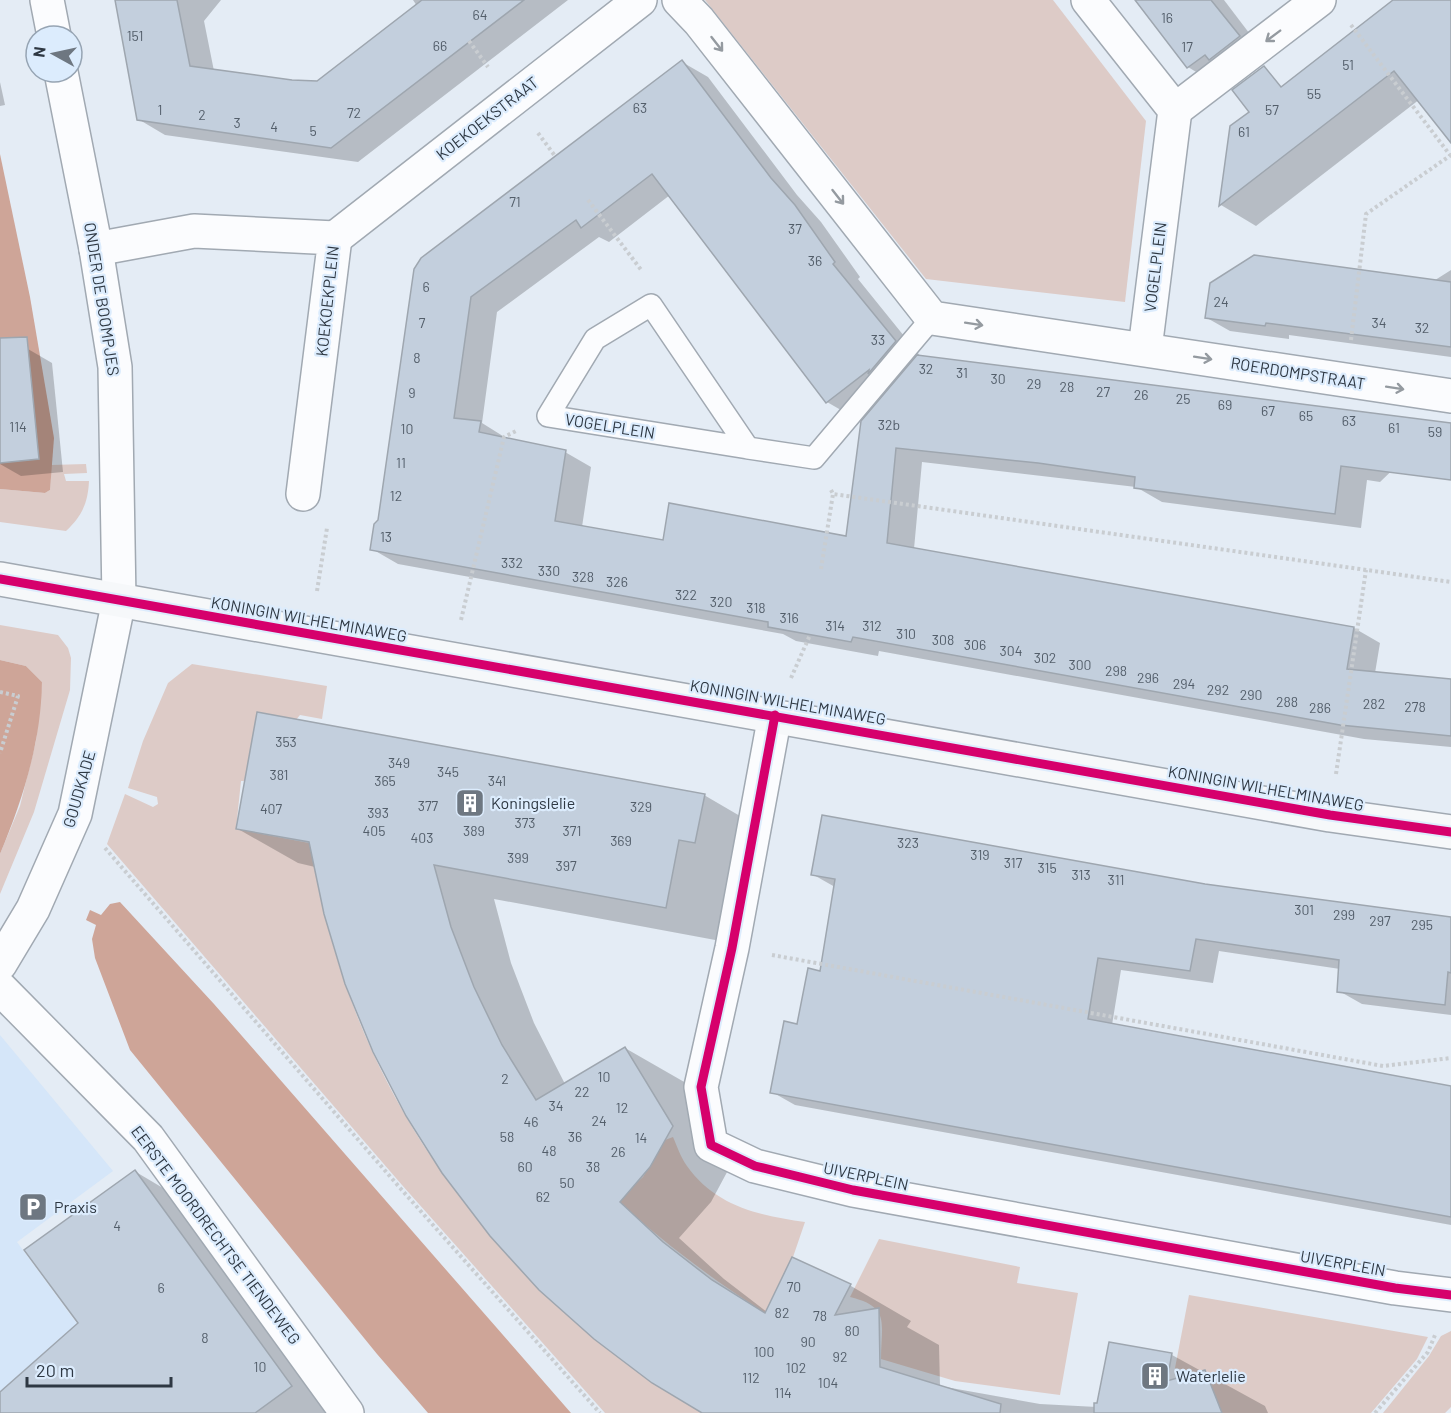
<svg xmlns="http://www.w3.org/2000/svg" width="1451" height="1413" viewBox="0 0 1451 1413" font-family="Barlow,sans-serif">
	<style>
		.built { fill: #d5e6f9 }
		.green { fill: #ddcbc7 }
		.water { fill: #cea598 }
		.shadow { fill: #0003; fill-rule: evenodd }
		.building { fill: #c3cfdd; stroke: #9ea6af; stroke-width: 1.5 }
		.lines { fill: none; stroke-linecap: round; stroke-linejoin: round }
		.service-casing { stroke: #a1a9b2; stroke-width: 24 }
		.minor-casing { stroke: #a1a9b2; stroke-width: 36 }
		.secondary-casing { stroke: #a1a9b2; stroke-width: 36 }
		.path { stroke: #c9cdd1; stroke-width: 4; stroke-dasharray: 3 3; stroke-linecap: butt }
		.service { stroke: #fbfcfe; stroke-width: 21 }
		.minor { stroke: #fbfcfe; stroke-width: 33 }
		.secondary { stroke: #f6f8fa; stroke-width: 33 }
		.cycleway-casing { stroke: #dcecfd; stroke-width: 13 }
		.cycleway { stroke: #d6006c; stroke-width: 9 }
		.oneway { stroke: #949aa0 }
		.labels { text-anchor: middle; stroke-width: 4.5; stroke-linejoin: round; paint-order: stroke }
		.number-label { font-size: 14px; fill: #535e6a }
		.street-label { font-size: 16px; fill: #2e3843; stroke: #dcecfd }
		.poi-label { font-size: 16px; fill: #2e3843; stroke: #dcecfd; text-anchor: start }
	</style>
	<rect width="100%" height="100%" fill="#e4ecf5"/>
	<polygon class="built" points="0,1035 113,1171 17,1242 100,1355 0,1413"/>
	<g class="green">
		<polygon points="705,0 1053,0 1146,121 1125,302 926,279"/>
		<path d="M86,464L87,473L64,474L66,481H89C88,503 82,516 66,531L0,522V489L45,493L50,490L51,465Z"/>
		<polygon points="0,625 58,635 68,648 71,658 70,690 34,812 0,894 0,854 20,806 36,741 42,682 26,666 0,660"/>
		<path d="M192,664L327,686L322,719L300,715L245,781H241L236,829L309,843C319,890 329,937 345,983C407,1165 539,1314 702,1413H605L402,1185L107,844L125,794L153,807L158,804L157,797L128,788L143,741L168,683Z"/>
		<path d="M673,1137C677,1146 681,1158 687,1166C715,1206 760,1216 805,1222L793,1257L765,1313C712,1279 664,1243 617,1200L643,1177L665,1140Z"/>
		<path d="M879,1239L1020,1267L1017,1283L1078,1293L1060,1395L955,1381L881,1359C881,1323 891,1307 850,1297Z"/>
		<polygon points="1189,1295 1428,1337 1417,1359 1371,1413 1218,1413 1213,1390 1204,1370 1201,1373 1175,1368"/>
		<polygon points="1451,1331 1451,1407 1445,1413 1383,1413 1429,1356 1441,1336"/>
	</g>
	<g class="water">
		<polygon points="0,154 30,297 54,438 50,490 45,493 0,489"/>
		<path d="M0,660L26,666L42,682C41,742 23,799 0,854Z"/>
		<polygon points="120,902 214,1004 571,1413 428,1413 377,1354 130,1050 95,958 92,939 96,925 86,920 90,910 101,915 110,904"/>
	</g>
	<g class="shadow">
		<polygon points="116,0 221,0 204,21 214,71 292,82 318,82 417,6 413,0 568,0 358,162 165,135 138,119"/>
		<polygon points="1136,0 1224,0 1259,46 1211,81 1188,67"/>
		<polygon points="1397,0 1451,0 1451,75 1256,226 1221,205 1232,127"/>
		<path d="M682,62L708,77L797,195L821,222L860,277L858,279L921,357L1431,433L1380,482L1367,480L1361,528L1162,502L1136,487L922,462L914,549L1354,628L1380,643L1375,673L1451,681V747L1364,739L879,651L878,656L796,641L783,634L398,564L372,549L380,521L415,270ZM670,195L827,402L853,417L888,390L847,538L664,542L582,527L591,467L565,452L506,438L482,423L497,312L599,237L609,242Z"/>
		<polygon points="0,82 5,105 0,106"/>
		<polygon points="1451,270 1451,357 1289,335 1289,339 1230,331 1207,318 1432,282"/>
		<polygon points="28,349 52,363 63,472 21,476 0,464 0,355"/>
		<polygon points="704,795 764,830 726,942 494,899 511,963 534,1023 565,1084 625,1048 686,1083 733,1161 711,1202 679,1238 724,1279 767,1312 793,1258 851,1286 911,1321 907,1327 939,1345 940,1386 1040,1404 1097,1407 1172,1355 1265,1406 1268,1413 705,1413 315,867 298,863 238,829"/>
		<polygon points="812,874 1205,885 1401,913 1451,917 1451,1015 1362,1004 1339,991 1340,969 1219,951 1213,983 1121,970 1112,1025 1451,1087 1451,1225 795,1105 772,1092 821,972 835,887"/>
		<polygon points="136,1172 168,1191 328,1413 0,1413 0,1394 80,1323"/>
	</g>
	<g class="building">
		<polygon points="115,0 177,0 190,66 292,80 317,81 422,0 524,0 331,148 137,120"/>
		<polygon points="1135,0 1211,0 1240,36 1209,60 1205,55 1187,68"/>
		<polygon points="1393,0 1451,0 1451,143 1394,71 1219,206 1230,126 1249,112 1232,90 1264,66 1281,87"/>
		<polygon points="682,60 771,178 795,205 835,262 833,264 896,341 868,374 869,370 826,403 652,174 581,228 576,220 471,297 454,418 481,421 479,432 566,450 555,521 663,540 669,503 846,536 861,421 917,355 1451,423 1451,480 1341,466 1335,514 1134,488 1135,477 1038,463 896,448 887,543 1354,627 1347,669 1451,679 1451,736 1340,725 853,637 851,642 768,627 768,622 370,550 374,524 378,520 414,269 421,258"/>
		<polygon points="1254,255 1451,282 1451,347 1266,323 1265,326 1205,318 1210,283"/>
		<polygon points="27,337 39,459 0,463 0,338"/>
		<polygon points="257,712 705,794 695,843 679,840 666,908 434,865 451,927 474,987 502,1045 536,1100 625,1047 673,1126 650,1167 620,1202 663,1242 712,1280 765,1313 792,1257 851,1284 835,1315 879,1308 880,1367 1001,1404 1000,1413 702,1413 652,1383 594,1339 539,1290 490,1236 442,1173 406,1116 373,1052 345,984 324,914 309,842 236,829"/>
		<polygon points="822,815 1205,884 1451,917 1451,973 1448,972 1445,1005 1337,992 1339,960 1196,939 1190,971 1098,958 1088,1019 1451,1086 1451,1217 770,1093 784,1021 797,1024 808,968 820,971 835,879 811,875"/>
		<polygon points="135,1170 292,1386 255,1413 0,1413 0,1392 78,1323 24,1250"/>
		<polygon points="1109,1342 1172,1353 1167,1381 1205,1370 1222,1413 1094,1413 1094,1403 1097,1403"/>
	</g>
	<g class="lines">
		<g class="service-casing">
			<polyline id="service" points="748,448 548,416 595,339 651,305 748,448 814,458 932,318"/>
		</g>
		<g class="minor-casing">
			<g id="minor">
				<polyline points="47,0 54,36"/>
				<polyline points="679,0 699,21 932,318 1451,396"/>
				<polyline points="1088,0 1175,110 1145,349"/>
				<polyline points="1175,110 1319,0"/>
				<polyline points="335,238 640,0"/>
				<polyline points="96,249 194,231 335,238 303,494"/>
				<polyline points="775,715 732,948 701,1087 711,1145 755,1166 853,1190 1395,1288 1451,1295"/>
				<polyline points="0,964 33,909 75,814 119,600 115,367 96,249 61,72"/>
				<polyline points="0,988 148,1138 347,1413"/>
			</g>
		</g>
		<g class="secondary-casing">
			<polyline id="secondary" points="0,579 1330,815 1451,832"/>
		</g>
		<g class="path">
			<polyline points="1351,25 1450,155"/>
			<polyline points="469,41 488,67"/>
			<polyline points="538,133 555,156"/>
			<polyline points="588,200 642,271"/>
			<polyline points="1351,340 1366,214 1451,155"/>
			<polyline points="831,490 833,494 1451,582"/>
			<polyline points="821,569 833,494"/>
			<polyline points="317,591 327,528"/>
			<polyline points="461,620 504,437 518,430"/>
			<polyline points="791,678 810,635"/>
			<polyline points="0,692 18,696 0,753"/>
			<polyline points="1336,774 1366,570"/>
			<polyline points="105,848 401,1189 600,1413"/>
			<polyline points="772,955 1383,1066 1451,1058"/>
			<polyline points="1375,1413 1428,1352 1435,1335"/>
		</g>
		<use href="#service" class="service"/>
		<use href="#minor" class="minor"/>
		<use href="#secondary" class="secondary"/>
		<g class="cycleway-casing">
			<g id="cycleway">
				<polyline points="0,579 1330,815 1451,832"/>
				<polyline points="775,715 732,948 701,1087 711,1145 755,1166 853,1190 1395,1288 1451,1295"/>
			</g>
		</g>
		<use href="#cycleway" class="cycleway"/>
	</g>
	<defs><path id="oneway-shaft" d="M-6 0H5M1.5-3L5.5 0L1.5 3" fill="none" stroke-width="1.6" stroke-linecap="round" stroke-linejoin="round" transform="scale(1.5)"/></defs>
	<g class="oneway">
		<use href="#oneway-shaft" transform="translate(1273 36) rotate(143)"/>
		<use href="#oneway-shaft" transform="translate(717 44) rotate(52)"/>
		<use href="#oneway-shaft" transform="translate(838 197) rotate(52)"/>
		<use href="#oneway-shaft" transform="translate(974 324) rotate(9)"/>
		<use href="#oneway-shaft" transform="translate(1203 358) rotate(9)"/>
		<use href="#oneway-shaft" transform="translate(1395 388) rotate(9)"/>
	</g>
	<defs>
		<g id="building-square" transform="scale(1.5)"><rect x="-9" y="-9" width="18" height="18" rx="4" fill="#6e7781" stroke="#dcecfd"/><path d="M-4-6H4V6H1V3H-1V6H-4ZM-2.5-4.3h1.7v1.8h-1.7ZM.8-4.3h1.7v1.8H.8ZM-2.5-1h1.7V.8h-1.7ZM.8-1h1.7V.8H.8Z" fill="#fff"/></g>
		<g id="parking-square" transform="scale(1.5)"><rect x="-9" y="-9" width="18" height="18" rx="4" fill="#6e7781" stroke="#dcecfd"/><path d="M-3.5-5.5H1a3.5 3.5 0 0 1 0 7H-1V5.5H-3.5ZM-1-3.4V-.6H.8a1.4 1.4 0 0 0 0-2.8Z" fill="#fff"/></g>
	</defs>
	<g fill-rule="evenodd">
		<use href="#building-square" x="470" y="803"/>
		<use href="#parking-square" x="33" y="1207"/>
		<use href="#building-square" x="1155" y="1376"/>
	</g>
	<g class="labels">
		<g class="number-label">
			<text x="480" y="20">64</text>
			<text x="1167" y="23">16</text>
			<text x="135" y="41">151</text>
			<text x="440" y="51">66</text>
			<text x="1187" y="52">17</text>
			<text x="1348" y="70">51</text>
			<text x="1314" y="99">55</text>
			<text x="640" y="113">63</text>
			<text x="160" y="115">1</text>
			<text x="1272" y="115">57</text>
			<text x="354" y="118">72</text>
			<text x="202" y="120">2</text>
			<text x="237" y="128">3</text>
			<text x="274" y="132">4</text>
			<text x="313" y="136">5</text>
			<text x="1244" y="137">61</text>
			<text x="515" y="207">71</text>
			<text x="795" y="234">37</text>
			<text x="815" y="266">36</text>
			<text x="426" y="292">6</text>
			<text x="1221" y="307">24</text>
			<text x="422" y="328">7</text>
			<text x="1379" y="328">34</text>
			<text x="1422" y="333">32</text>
			<text x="878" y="345">33</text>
			<text x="417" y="363">8</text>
			<text x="926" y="374">32</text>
			<text x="962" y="378">31</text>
			<text x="998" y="384">30</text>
			<text x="1034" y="389">29</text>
			<text x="1067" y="392">28</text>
			<text x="1103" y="397">27</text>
			<text x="412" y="398">9</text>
			<text x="1141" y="400">26</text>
			<text x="1183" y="404">25</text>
			<text x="1225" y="410">69</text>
			<text x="1268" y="416">67</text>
			<text x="1306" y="421">65</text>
			<text x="1349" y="426">63</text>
			<text x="889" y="430">32b</text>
			<text x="18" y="432">114</text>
			<text x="1394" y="433">61</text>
			<text x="407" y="434">10</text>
			<text x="1435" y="437">59</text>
			<text x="401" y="468">11</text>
			<text x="396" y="501">12</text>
			<text x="386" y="542">13</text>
			<text x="512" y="568">332</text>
			<text x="549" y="576">330</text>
			<text x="583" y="582">328</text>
			<text x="617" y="587">326</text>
			<text x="686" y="600">322</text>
			<text x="721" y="607">320</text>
			<text x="756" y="613">318</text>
			<text x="789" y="623">316</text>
			<text x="835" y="631">314</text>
			<text x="872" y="631">312</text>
			<text x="906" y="639">310</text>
			<text x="943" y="645">308</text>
			<text x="975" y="650">306</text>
			<text x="1011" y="656">304</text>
			<text x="1045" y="663">302</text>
			<text x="1080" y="670">300</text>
			<text x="1116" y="676">298</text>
			<text x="1148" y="683">296</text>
			<text x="1184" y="689">294</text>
			<text x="1218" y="695">292</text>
			<text x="1251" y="700">290</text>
			<text x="1287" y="707">288</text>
			<text x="1374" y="709">282</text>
			<text x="1415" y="712">278</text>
			<text x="1320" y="713">286</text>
			<text x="286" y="747">353</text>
			<text x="399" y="768">349</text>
			<text x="448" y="777">345</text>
			<text x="279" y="780">381</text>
			<text x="385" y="786">365</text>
			<text x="497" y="786">341</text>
			<text x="428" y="811">377</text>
			<text x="641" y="812">329</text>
			<text x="271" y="814">407</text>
			<text x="378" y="818">393</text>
			<text x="525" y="828">373</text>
			<text x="374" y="836">405</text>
			<text x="474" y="836">389</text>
			<text x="572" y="836">371</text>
			<text x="422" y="843">403</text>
			<text x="621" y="846">369</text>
			<text x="908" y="848">323</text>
			<text x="980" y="860">319</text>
			<text x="518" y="863">399</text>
			<text x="1013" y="868">317</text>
			<text x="566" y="871">397</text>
			<text x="1047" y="873">315</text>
			<text x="1081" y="880">313</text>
			<text x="1116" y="885">311</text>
			<text x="1304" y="915">301</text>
			<text x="1344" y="920">299</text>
			<text x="1380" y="926">297</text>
			<text x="1422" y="930">295</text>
			<text x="604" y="1082">10</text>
			<text x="505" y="1084">2</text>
			<text x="582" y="1097">22</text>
			<text x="556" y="1111">34</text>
			<text x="622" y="1113">12</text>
			<text x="599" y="1126">24</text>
			<text x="531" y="1127">46</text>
			<text x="507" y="1142">58</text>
			<text x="575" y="1142">36</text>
			<text x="641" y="1143">14</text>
			<text x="549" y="1156">48</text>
			<text x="618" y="1157">26</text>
			<text x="525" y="1172">60</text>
			<text x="593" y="1172">38</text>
			<text x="567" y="1188">50</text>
			<text x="543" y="1202">62</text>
			<text x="117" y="1231">4</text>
			<text x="794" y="1292">70</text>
			<text x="161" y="1293">6</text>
			<text x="782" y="1318">82</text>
			<text x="820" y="1321">78</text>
			<text x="852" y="1336">80</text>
			<text x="205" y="1343">8</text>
			<text x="808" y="1347">90</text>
			<text x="764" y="1357">100</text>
			<text x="840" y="1362">92</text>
			<text x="260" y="1372">10</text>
			<text x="796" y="1373">102</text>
			<text x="751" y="1383">112</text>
			<text x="828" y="1388">104</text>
			<text x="783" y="1398">114</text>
		</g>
		<g class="street-label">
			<text transform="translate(487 118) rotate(-38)" y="6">KOEKOEKSTRAAT</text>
			<text transform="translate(1155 267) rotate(-83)" y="6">VOGELPLEIN</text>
			<text transform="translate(102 299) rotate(81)" y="6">ONDER DE BOOMPJES</text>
			<text transform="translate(327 301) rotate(-84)" y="6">KOEKOEKPLEIN</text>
			<text transform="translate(1298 373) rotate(9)" y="6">ROERDOMPSTRAAT</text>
			<text transform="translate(610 426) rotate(9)" y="6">VOGELPLEIN</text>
			<text transform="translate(309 619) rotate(10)" y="6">KONINGIN WILHELMINAWEG</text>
			<text transform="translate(788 702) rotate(10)" y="6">KONINGIN WILHELMINAWEG</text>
			<text transform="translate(1266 788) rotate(10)" y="6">KONINGIN WILHELMINAWEG</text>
			<text transform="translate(79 789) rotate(-74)" y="6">GOUDKADE</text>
			<text transform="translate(866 1176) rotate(12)" y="6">UIVERPLEIN</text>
			<text transform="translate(216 1235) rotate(53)" y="6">EERSTE MOORDRECHTSE TIENDEWEG</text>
			<text transform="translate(1343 1263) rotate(10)" y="6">UIVERPLEIN</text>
		</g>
		<g class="poi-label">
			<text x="491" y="809">Koningslelie</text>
			<text x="54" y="1213">Praxis</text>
			<text x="1176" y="1382">Waterlelie</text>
		</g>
	</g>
	<g transform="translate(54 54) rotate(278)"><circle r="28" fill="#dcecfd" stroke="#96a4b3" stroke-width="1.5"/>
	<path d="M0-4.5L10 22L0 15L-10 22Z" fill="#6e7781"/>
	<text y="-9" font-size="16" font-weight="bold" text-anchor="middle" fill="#2e3843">N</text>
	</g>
	<path d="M27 1377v9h144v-9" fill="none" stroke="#2e3843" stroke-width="3"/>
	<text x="36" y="1377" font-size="18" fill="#2e3843" stroke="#dcecfd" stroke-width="4.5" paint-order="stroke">20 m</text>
</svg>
